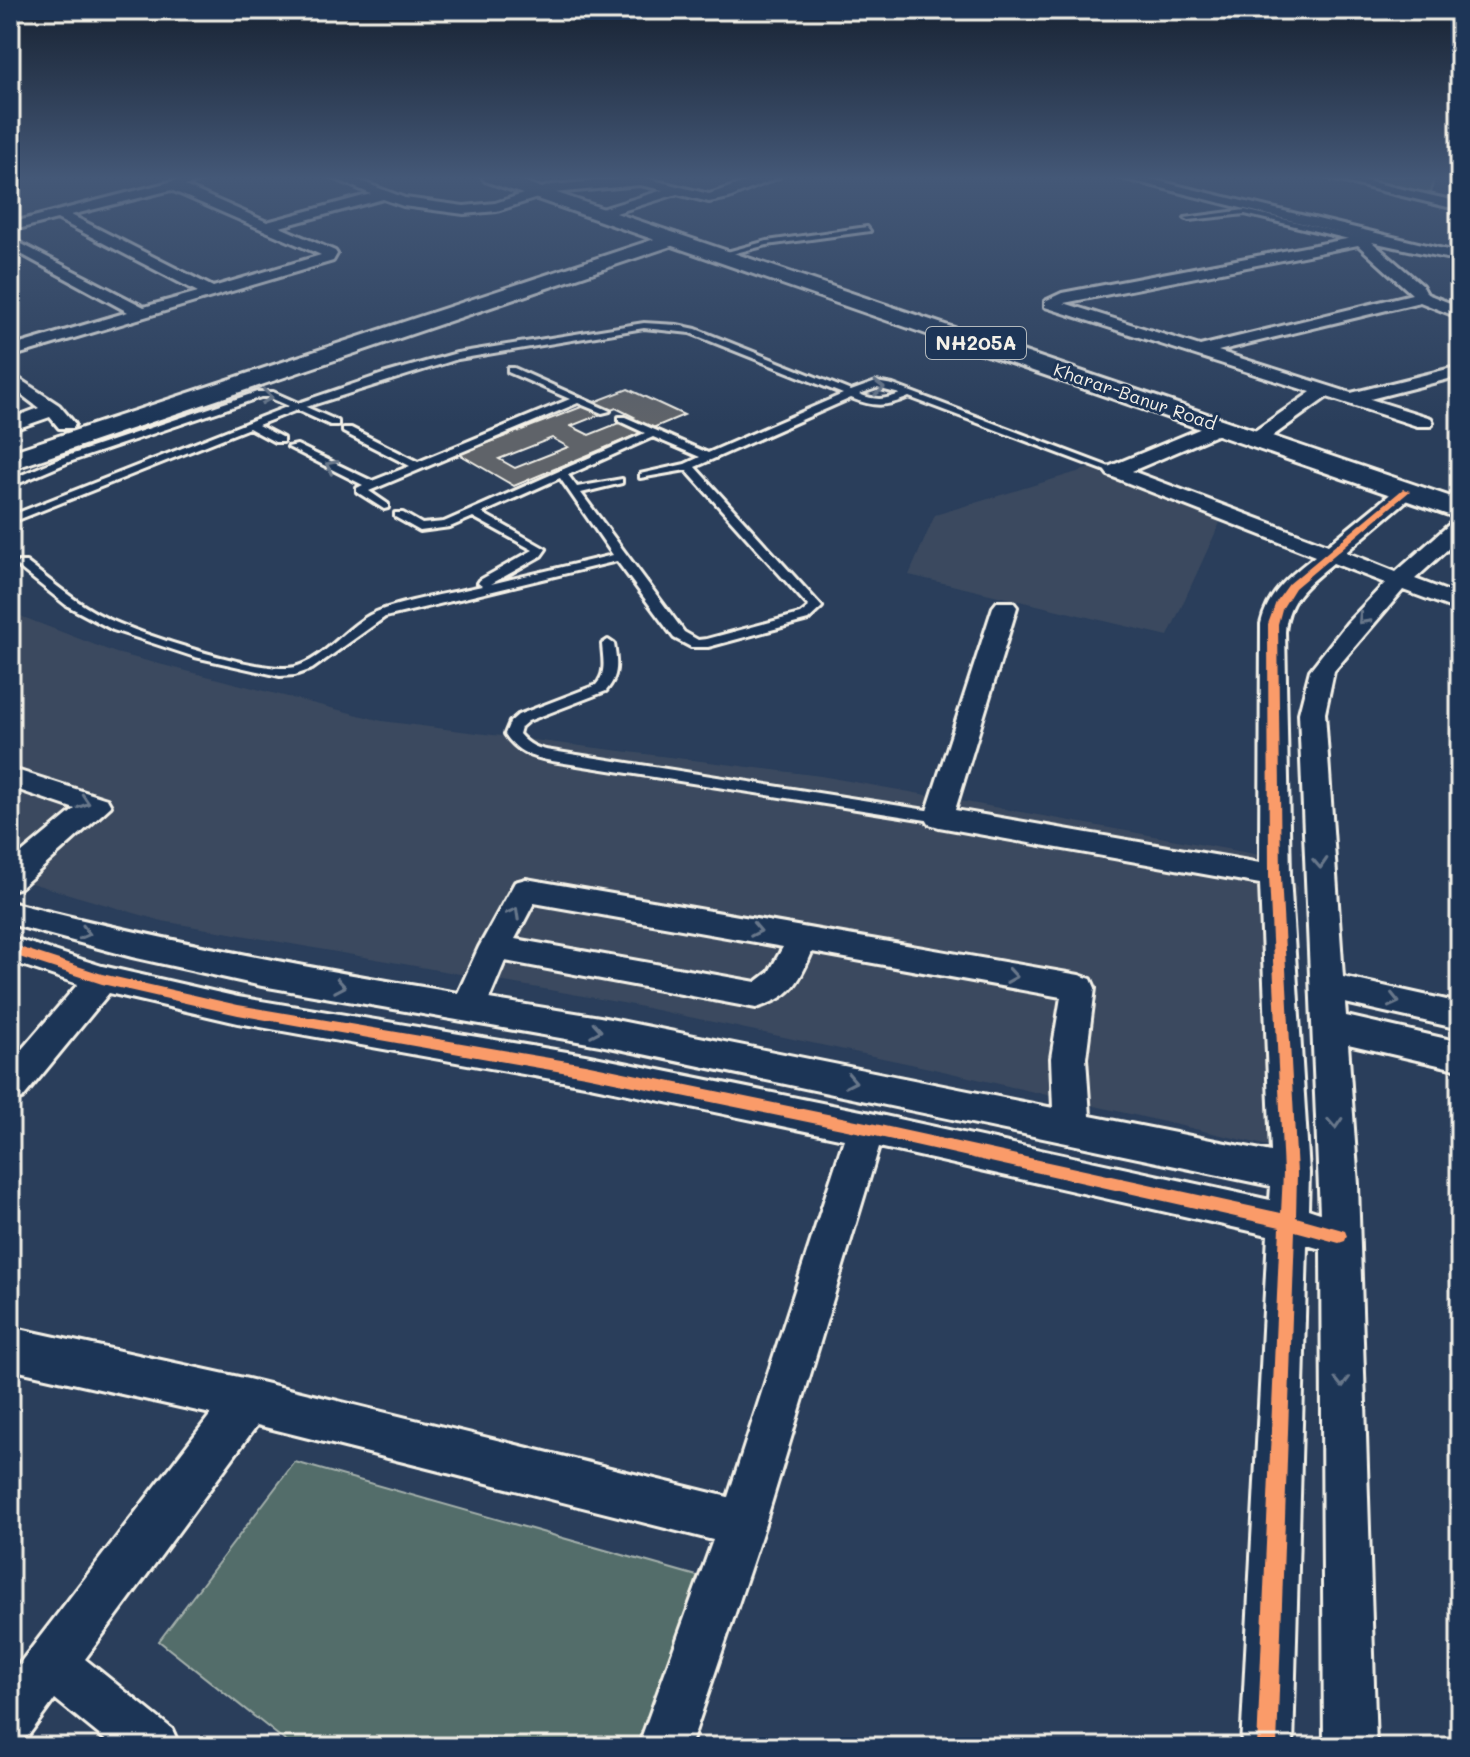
<svg xmlns="http://www.w3.org/2000/svg" width="1470" height="1757" viewBox="0 0 1470 1757" font-family="Mali,sans-serif">
	<style>
		.built { fill: #3a495f }
		.green { fill: #526d6b; stroke: #a3afaa; stroke-width: 2 }
		.building { fill: #5e6369; stroke: #f4f1e8; stroke-width: 2; fill-rule: evenodd }
		.lines { fill: none; stroke-linecap: round; stroke-linejoin: round }
		.service-casing { stroke: #f4f1e8; stroke-width: 6 }
		.minor-casing { stroke: #f4f1e8; stroke-width: 6 }
		.secondary-casing { stroke: #f4f1e8; stroke-width: 6 }
		.trunk-casing { stroke: #f4f1e8; stroke-width: 6 }
		.service { fill: #1d3557; fill-rule: evenodd }
		.minor { fill: #1d3557; fill-rule: evenodd }
		.secondary { fill: #1d3557; fill-rule: evenodd }
		.trunk { fill: #1d3557; fill-rule: evenodd }
		.cycleway-casing { stroke: #1d3557; stroke-width: 5 }
		.cycleway { fill: #fa9b69; fill-rule: evenodd }
		.oneway { stroke: #68778a }
		.labels { text-anchor: middle; stroke-width: 6; stroke-linejoin: round; paint-order: stroke }
		.far-street-label { font-size: 18px; fill: #f4f1e8; stroke: #1d3557 }
		.shield { fill: #1d3557; stroke: #b4b9bc; stroke-width: 2 }
		.shield-label { font-size: 20px; font-weight: bold; fill: #f4f1e8 }
	</style>
	<rect width="100%" height="100%" fill="#2a3e5b"/>
	<filter id="ink" filterUnits="userSpaceOnUse"><feTurbulence type="fractalNoise" baseFrequency=".0125" numOctaves="2"/><feDisplacementMap in="SourceGraphic" scale="16" xChannelSelector="R" yChannelSelector="G"/><feConvolveMatrix kernelMatrix="1 2 1 2 8 2 1 2 1" color-interpolation-filters="sRGB"/></filter>
	<g filter="url(#ink)">
		<g class="built">
			<polygon points="1097,466 1224,514 1168,636 909,575 935,515"/>
			<polygon points="10,612 116,653 382,721 821,776 1271,857 1297,887 1273,1147 934,1069 628,1004 162,921 10,877"/>
		</g>
		<g class="green">
			<polygon points="1351,177 1434,177 1431,194"/>
			<polygon points="295,1462 732,1586 654,1747 293,1747 159,1641"/>
		</g>
		<path class="building" d="M628,389L684,415L514,486L459,454ZM616,408L634,417L589,435L571,426ZM552,438L568,447L515,468L499,459Z"/>
		<g class="lines">
			<g class="service-casing">
				<g id="service">
					<polygon points="1245,210 1364,238 1365,240 1361,242 1245,214 1189,220 1185,218"/>
					<polygon points="867,227 870,231 767,245 720,257 716,255 767,241"/>
					<path d="M644,323L677,325L696,329L851,391L876,382L893,385L1120,471L1111,473L909,397C886,407 874,407 851,398L695,467L822,607L808,620L708,647H691L674,638L617,561L385,617L312,669L295,675L280,676L195,657L113,630L66,605L16,565L18,562H26C52,582 77,604 106,618C139,634 262,675 295,667C324,659 344,629 370,615C395,602 452,593 482,586L478,583L480,580L533,550L473,517L450,527L420,531L395,517V513H403L422,524L444,522L645,433L619,421V417H625L708,453L843,394L690,333L644,328L458,359L306,407L338,421V425H330L297,410L258,425L283,438V442H275L249,428L10,523V516L289,406L268,397H261L69,462L10,487V480L61,458L257,392H273L298,403L383,374L457,353ZM877,388L900,394C884,400 876,401 859,394ZM653,437L700,457L685,464L640,474V478L686,470L809,607L800,614L707,639L698,640L684,632L581,493L622,483V479L577,487L568,475ZM560,478L613,555L491,584L541,556L546,549L482,513Z"/>
					<polygon points="508,368 514,368 610,411 602,413 578,403 369,491 388,504 388,508 384,509 357,492 357,488 363,485 288,447 297,445 372,481 410,466 343,432 343,428 351,428 418,462 570,399 508,372"/>
					<path d="M608,640L614,644C617,663 619,676 606,691L528,721L521,727L519,734C528,745 538,749 552,751L939,812L947,817L939,822L552,761C531,757 517,752 505,734L510,722L518,715L596,685C607,673 603,659 602,644Z"/>
				</g>
			</g>
			<g class="minor-casing">
				<g id="minor">
					<path d="M189,177H212L185,186L267,222L371,194L331,177H350L405,198L464,206L495,203L551,185L641,177L709,194L760,177H779L729,198L709,202L677,194L600,218L595,217V211L663,190L640,185L553,193L497,211L464,214L403,206L383,199L280,227L335,251L337,254L333,261L10,357V347L128,312L10,248V238L144,307L198,292L57,219L10,231V223ZM171,190L319,254L321,255L213,287L71,215Z"/>
					<path d="M1118,177H1142L1460,253V261L1372,242L1422,285L1427,294L1460,307V318L1420,302L1218,351L1351,393L1460,366V376L1370,399L1431,418L1433,422L1431,426H1417L1327,397L1263,443H1249L1246,439L1249,435L1311,392L1045,307V301L1062,293L1357,237ZM1358,245L1412,294L1200,346L1064,303Z"/>
					<polygon points="1324,177 1349,177 1460,202 1460,210"/>
					<polygon points="10,373 59,405 75,424 73,428 59,428 50,417 10,431 10,419 39,408 10,386"/>
					<path d="M1221,420L1228,422L1230,426L1228,430L1132,471L1328,545L1399,487H1413L1416,491L1413,495L1346,552L1396,572L1452,522L1460,521V538L1415,579L1460,596V611L1403,590L1334,671L1325,713L1343,977L1460,1003V1029L1345,1003L1346,1016L1460,1042V1070L1348,1044L1358,1185L1376,1747H1324L1321,1249L1307,1245L1293,1747H1241L1268,1235L879,1147L765,1524L690,1747H638L713,1540L257,1425L85,1659L172,1729L180,1747H114L55,1699L28,1736L10,1743V1676L211,1414L10,1369V1327L248,1379L728,1497L844,1139L585,1085L238,1023L109,993L22,1099L10,1103V1063L78,984L10,961V937L102,966L238,997L585,1055L866,1112L1270,1200L1271,1186L600,1045L262,986L132,957L10,924V902C158,940 307,968 458,993L479,947L515,882L526,879L1079,975L1091,979L1095,988L1086,1058L1090,1116L1271,1152L1260,884L939,827L929,824L925,817L993,607L997,602H1013L1017,607L955,810L1260,863L1261,624C1268,592 1291,575 1315,556L1108,475L1105,471L1108,467ZM1333,563L1385,583L1347,623L1310,670L1299,713L1320,1213L1308,1209L1309,1173L1290,876L1285,632C1287,598 1309,583 1333,563ZM534,903L783,947L769,972L756,982L515,939ZM812,952L1061,997L1051,1058L1053,1108L600,1017L489,999L505,961L756,1008C791,997 798,985 812,952Z"/>
					<polygon points="10,768 107,799 111,806 21,887 10,890 10,863 75,809 10,787"/>
				</g>
			</g>
			<g class="secondary-casing">
				<polygon id="secondary" points="673,233 680,235 683,239 680,243 10,470 10,452"/>
			</g>
			<g class="trunk-casing">
				<polygon id="trunk" points="482,177 510,177 1460,500 1460,519 485,181"/>
			</g>
			<use href="#service" class="service"/>
			<use href="#minor" class="minor"/>
			<use href="#secondary" class="secondary"/>
			<use href="#trunk" class="trunk"/>
			<g class="cycleway-casing">
				<polygon id="cycleway" points="1403,489 1410,491 1295,588 1282,609 1278,624 1281,876 1297,1173 1296,1217 1339,1229 1345,1231 1347,1236 1345,1241 1339,1243 1295,1231 1277,1747 1257,1747 1280,1227 866,1134 585,1076 238,1015 102,984 10,954 10,944 102,974 238,1005 585,1064 866,1122 1281,1213 1283,1173 1269,876 1268,624 1276,602 1289,584"/>
			</g>
			<use href="#cycleway" class="cycleway"/>
		</g>
		<defs><path id="oneway-chevron" d="M-2-3.5L2.5 0L-2 3.5" fill="none" stroke-width="1.6" stroke-linecap="round" stroke-linejoin="round" transform="scale(2)"/></defs>
		<g class="oneway">
			<use href="#oneway-chevron" transform="translate(879 388) rotate(1)"/>
			<use href="#oneway-chevron" transform="translate(267 397) rotate(7)"/>
			<use href="#oneway-chevron" transform="translate(331 466) rotate(-153)"/>
			<use href="#oneway-chevron" transform="translate(1363 619) rotate(133)"/>
			<use href="#oneway-chevron" transform="translate(84 802) rotate(18)"/>
			<use href="#oneway-chevron" transform="translate(1320 863) rotate(87)"/>
			<use href="#oneway-chevron" transform="translate(514 913) rotate(-61)"/>
			<use href="#oneway-chevron" transform="translate(756 930) rotate(11)"/>
			<use href="#oneway-chevron" transform="translate(85 933) rotate(15)"/>
			<use href="#oneway-chevron" transform="translate(1012 976) rotate(9)"/>
			<use href="#oneway-chevron" transform="translate(340 986) rotate(10)"/>
			<use href="#oneway-chevron" transform="translate(1394 1001) rotate(13)"/>
			<use href="#oneway-chevron" transform="translate(596 1030) rotate(10)"/>
			<use href="#oneway-chevron" transform="translate(851 1081) rotate(11)"/>
			<use href="#oneway-chevron" transform="translate(1335 1123) rotate(87)"/>
			<use href="#oneway-chevron" transform="translate(1342 1382) rotate(89)"/>
		</g>
	</g>
	<linearGradient id="sky" x2="0" y2="1"><stop stop-color="#172232"/><stop offset="0.42" stop-color="#445877"/><stop offset="1" stop-color="#445877" stop-opacity="0"/></linearGradient>
	<rect width="1470" height="423" fill="url(#sky)"/>
	<g class="labels">
		<g class="far-street-label">
			<text transform="translate(1135 397) rotate(19)" y="6">Kharar-Banur Road</text>
		</g>
		<rect class="shield" x="926" y="327" width="100" height="32" rx="6"/>
		<g class="shield-label">
			<text x="976" y="350">NH205A</text>
		</g>
	</g>
	<rect width="1470" height="1757" fill="none" stroke="#1d3557" stroke-width="40"/>
	<rect x="20" y="20" width="1430" height="1717" fill="none" stroke="#f4f1e8" stroke-width="3" filter="url(#ink)"/>
</svg>
